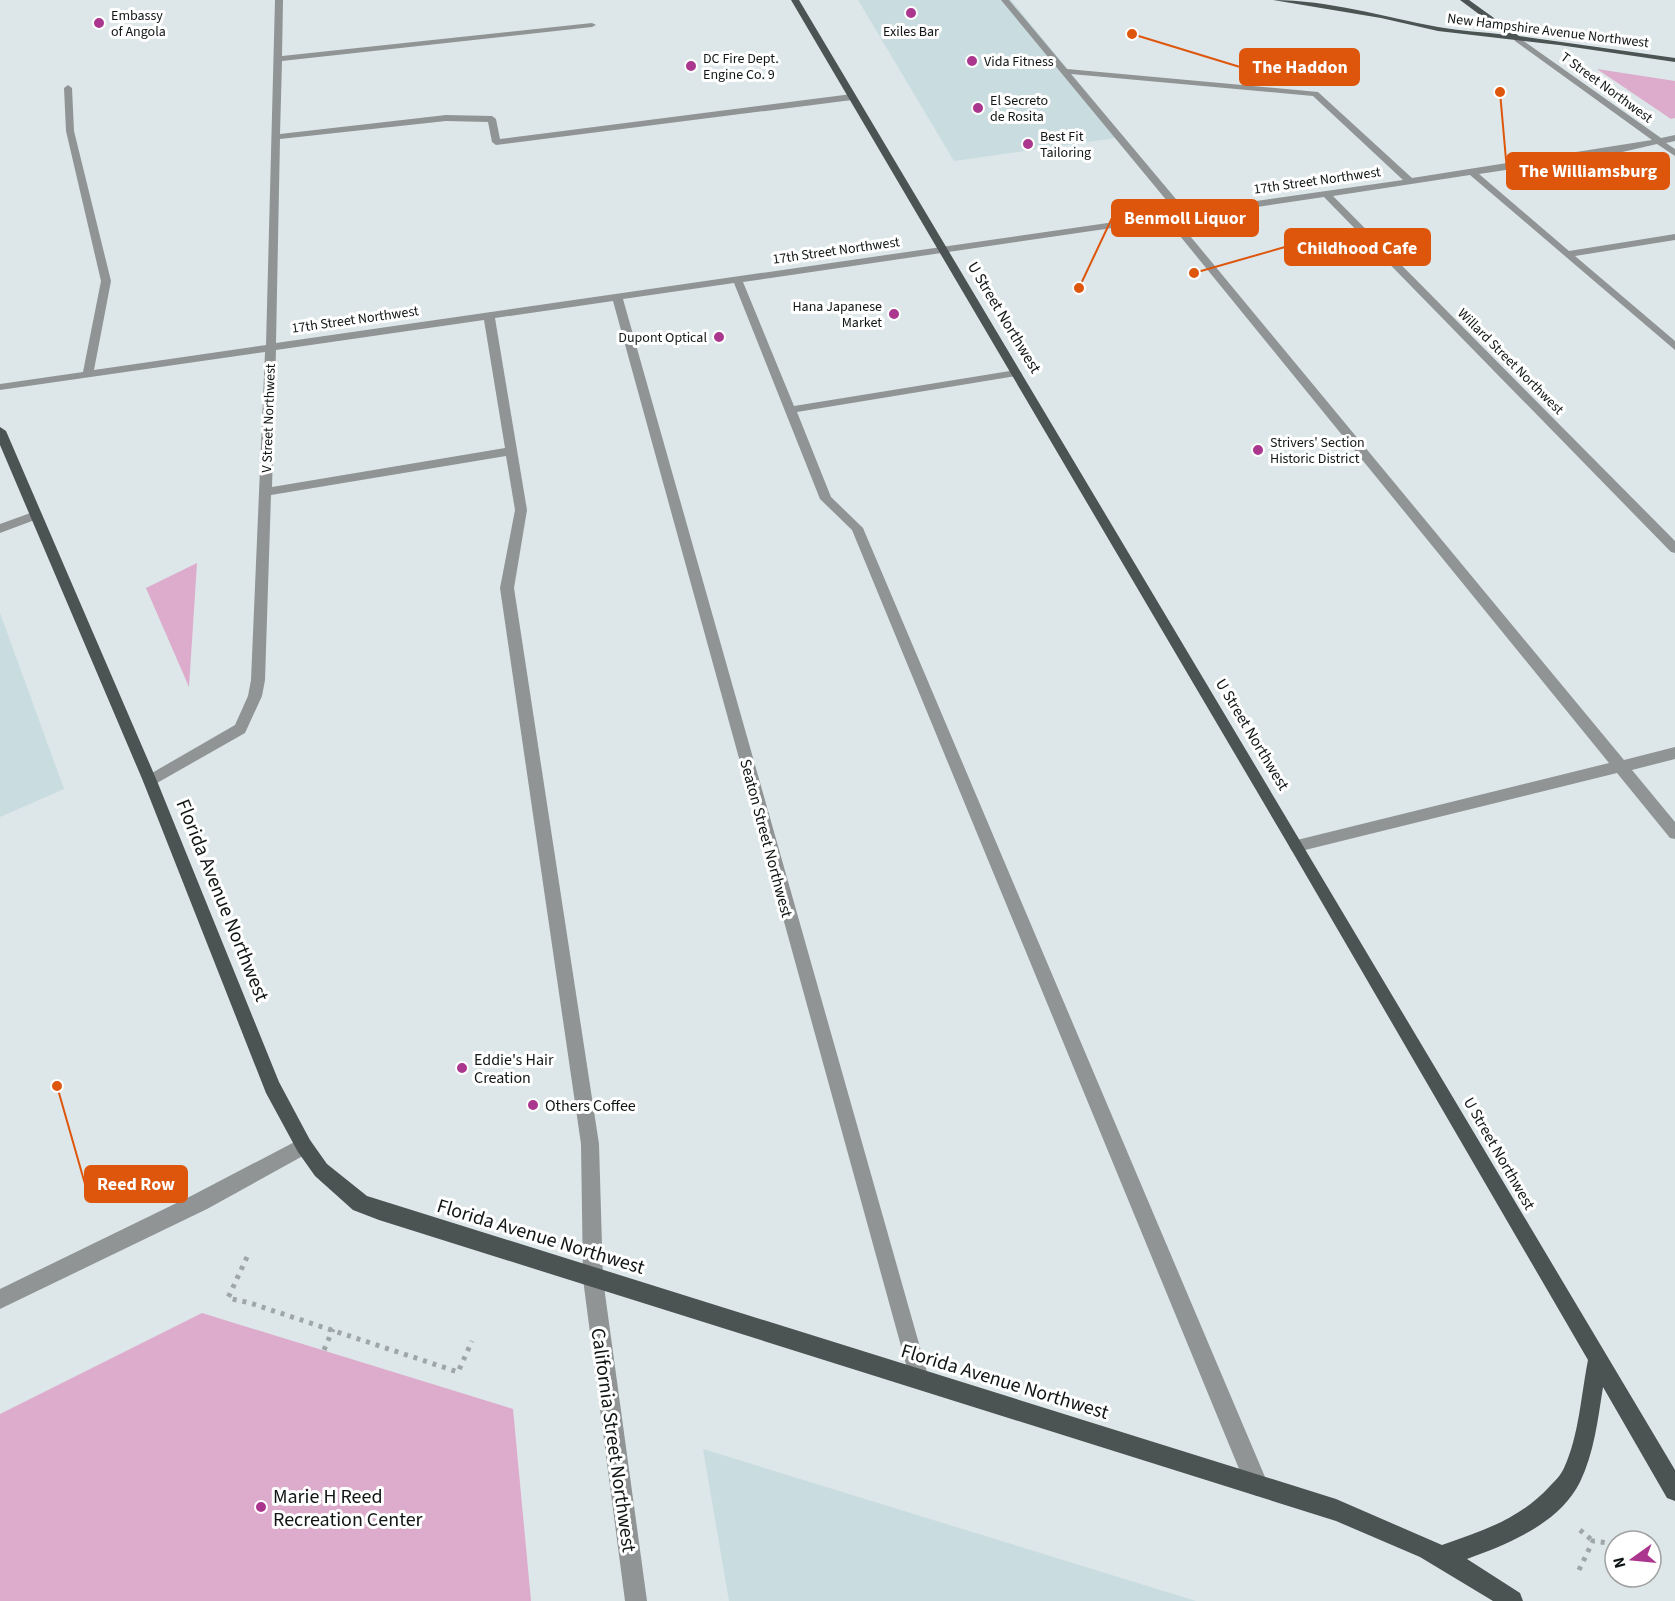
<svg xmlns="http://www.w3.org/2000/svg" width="1675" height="1601" viewBox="0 0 1675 1601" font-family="'Source Sans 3',sans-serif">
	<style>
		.built { fill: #c9dcdf }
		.green { fill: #ddabcb }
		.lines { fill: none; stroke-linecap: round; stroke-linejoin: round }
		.path { stroke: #9ea6a8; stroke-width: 5; stroke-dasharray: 4 6; stroke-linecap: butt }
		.minor { fill: #909495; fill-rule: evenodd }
		.major { fill: #4b5353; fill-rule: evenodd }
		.poi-dot { fill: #ab368d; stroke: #fff; stroke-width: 2 }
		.labels { text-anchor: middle; stroke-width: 6; stroke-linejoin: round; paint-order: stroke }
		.far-poi-label { font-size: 14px; fill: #111515; stroke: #fff; text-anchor: start }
		.far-street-label { font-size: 14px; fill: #111515; stroke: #fff }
		.street-label { font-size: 16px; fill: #111515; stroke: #fff }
		.poi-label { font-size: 16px; fill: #111515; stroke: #fff; text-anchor: start }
		.near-street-label { font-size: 20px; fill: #111515; stroke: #fff }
		.near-poi-label { font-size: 20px; fill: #111515; stroke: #fff; text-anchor: start }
		.leader { fill: none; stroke: #dd560c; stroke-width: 2 }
		.callout-dot { fill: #dd560c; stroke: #fff; stroke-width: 2 }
		.callout { fill: #dd560c; stroke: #dd560c; stroke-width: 2 }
		.callout-label { font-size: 18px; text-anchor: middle; font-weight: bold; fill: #fff }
	</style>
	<rect width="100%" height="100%" fill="#dde7e9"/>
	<g class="built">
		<polygon points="858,0 1011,0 1123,137 954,161"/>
		<polygon points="0,613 64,789 0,817"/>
		<polygon points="703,1449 1196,1601 729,1601"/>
	</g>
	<g class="green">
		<polygon points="1597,69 1675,81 1675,118 1671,119"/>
		<polygon points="197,563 189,687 146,588"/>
		<polygon points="202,1313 513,1409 531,1601 0,1601 0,1414"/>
	</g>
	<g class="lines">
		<g class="path">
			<polyline points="247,1257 228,1298 250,1303 458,1372 472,1341"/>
			<polyline points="324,1350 333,1329"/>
			<polyline points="1580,1530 1593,1541"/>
			<polyline points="1579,1570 1593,1541 1615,1544"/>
		</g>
		<g class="minor">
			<path d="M275,0H283L282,56L592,23L596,25L592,27L282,61L280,134L446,115L492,116L496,119L500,139L852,94L856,97L852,100L496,145L492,142L488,122L446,121L280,139L276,343L1177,213L1001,0H1009L1067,69L1318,92L1412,178L1652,140L1515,41L1514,39L1518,37L1661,138L1675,135V141L1666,143L1675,149V156L1657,144L1618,153L1479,174L1569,251L1675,234V240L1575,256L1675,341V350L1470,175L1333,196L1675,541V553L1671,552L1324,197L1176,219L1624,760L1675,747V759L1632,770L1675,822V839L1670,838L1617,773L1297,852L1292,851L1289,846L1292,841L1297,840L1609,763L1167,220L743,282L794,406L1016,370L1022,373L1016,376L797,412L831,497L863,528L1265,1477L1268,1485L1265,1493L1257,1496L1249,1493L852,530L820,499L734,283L623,299L929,1379L926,1386L919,1389L912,1386L613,301L495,318L527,510L514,588L599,1144L603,1279L647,1601H625L583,1279L581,1144L500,588L515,510L506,456L271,495L265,680L262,696L245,733L150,787L145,785L143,781L145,777L235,725L248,696L251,680L265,352L0,390V384L83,372L101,281L66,131L64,88L68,85L72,88L74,131L111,281L94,370L266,345ZM1071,74L1313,96L1403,180L1186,211ZM484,320L505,448L272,487L276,350Z"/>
			<polygon points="36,511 40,512 42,515 40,518 0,533 0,524"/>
			<polygon points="304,1137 310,1140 313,1146 310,1152 207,1209 0,1309 0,1289 193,1195"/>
		</g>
		<g class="major">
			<path d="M791,0H799L1675,1470V1501L1667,1498L1603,1387C1598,1419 1594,1453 1580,1482C1559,1524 1508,1544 1467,1559L1520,1593L1523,1601H1493L1420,1557L1336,1521L379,1220L353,1210L315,1176L298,1152L266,1093L143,781L0,445V427L6,431L157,781L279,1082L310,1140L327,1164L367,1196L1336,1499L1442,1545C1482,1531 1520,1519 1550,1486C1555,1481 1561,1475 1564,1468C1579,1436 1581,1395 1588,1360L1292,851Z"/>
			<path d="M1273,0C1329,0 1383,17 1438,27C1460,31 1484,32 1507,35L1460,0H1469L1519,36L1675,58V62L1559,45L1438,31L1381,18Z"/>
		</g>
	</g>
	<g class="poi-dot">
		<circle cx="911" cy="13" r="6"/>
		<circle cx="99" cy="23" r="6"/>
		<circle cx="972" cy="61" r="6"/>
		<circle cx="691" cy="66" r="6"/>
		<circle cx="978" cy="108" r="6"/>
		<circle cx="1028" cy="144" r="6"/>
		<circle cx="894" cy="314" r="6"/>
		<circle cx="719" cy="337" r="6"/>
		<circle cx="1258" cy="450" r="6"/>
		<circle cx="462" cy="1068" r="6"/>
		<circle cx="533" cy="1105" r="6"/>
		<circle cx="261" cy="1507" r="6"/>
	</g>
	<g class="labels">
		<g class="far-poi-label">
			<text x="111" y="20">Embassy<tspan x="111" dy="16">of Angola</tspan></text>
			<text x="911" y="36" text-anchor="middle">Exiles Bar</text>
			<text x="703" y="63">DC Fire Dept.<tspan x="703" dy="16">Engine Co. 9</tspan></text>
			<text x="984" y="66">Vida Fitness</text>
			<text x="990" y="105">El Secreto<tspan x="990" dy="16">de Rosita</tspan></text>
			<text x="1040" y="141">Best Fit<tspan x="1040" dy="16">Tailoring</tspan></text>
			<text x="882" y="311" text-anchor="end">Hana Japanese<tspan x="882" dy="16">Market</tspan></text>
			<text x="707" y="342" text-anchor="end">Dupont Optical</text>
			<text x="1270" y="447">Strivers' Section<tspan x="1270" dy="16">Historic District</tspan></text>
		</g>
		<g class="far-street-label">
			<text transform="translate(1548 30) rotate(7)" y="5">New Hampshire Avenue Northwest</text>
			<text transform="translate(1607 87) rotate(36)" y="5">T Street Northwest</text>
			<text transform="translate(1317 180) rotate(-8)" y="5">17th Street Northwest</text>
			<text transform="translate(836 250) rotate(-8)" y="5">17th Street Northwest</text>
			<text transform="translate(355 319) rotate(-8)" y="5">17th Street Northwest</text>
			<text transform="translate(1511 361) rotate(45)" y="5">Willard Street Northwest</text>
			<text transform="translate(268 418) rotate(-88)" y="5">V Street Northwest</text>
		</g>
		<g class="street-label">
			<text transform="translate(1005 317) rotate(59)" y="6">U Street Northwest</text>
			<text transform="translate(1253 734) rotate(59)" y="6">U Street Northwest</text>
			<text transform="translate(767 838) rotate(75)" y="6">Seaton Street Northwest</text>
			<text transform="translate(1500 1153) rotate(60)" y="6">U Street Northwest</text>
		</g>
		<g class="poi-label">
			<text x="474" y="1065">Eddie's Hair<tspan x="474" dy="18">Creation</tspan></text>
			<text x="545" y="1111">Others Coffee</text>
		</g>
		<g class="near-street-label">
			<text transform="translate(223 900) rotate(68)" y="7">Florida Avenue Northwest</text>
			<text transform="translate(541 1236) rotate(17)" y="7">Florida Avenue Northwest</text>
			<text transform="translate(1005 1381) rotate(17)" y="7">Florida Avenue Northwest</text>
			<text transform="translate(614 1440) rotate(82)" y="7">California Street Northwest</text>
		</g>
		<g class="near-poi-label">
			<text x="273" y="1503">Marie H Reed<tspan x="273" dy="23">Recreation Center</tspan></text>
		</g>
	</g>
	<path class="leader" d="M1132 34L1240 67M1500 92L1507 171M1079 288L1112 218M1194 273L1285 247M57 1086L85 1184"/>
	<g class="callout-dot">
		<circle cx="1132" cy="34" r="6"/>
		<circle cx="1500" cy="92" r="6"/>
		<circle cx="1079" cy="288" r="6"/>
		<circle cx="1194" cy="273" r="6"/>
		<circle cx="57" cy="1086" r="6"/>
	</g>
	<g class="callout">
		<rect x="1240" y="49" width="119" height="36" rx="6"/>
		<rect x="1507" y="153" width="162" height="36" rx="6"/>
		<rect x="1112" y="200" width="146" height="36" rx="6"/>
		<rect x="1285" y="229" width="145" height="36" rx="6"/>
		<rect x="85" y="1166" width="102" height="36" rx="6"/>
	</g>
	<g class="callout-label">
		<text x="1300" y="73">The Haddon</text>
		<text x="1588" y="177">The Williamsburg</text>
		<text x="1185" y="224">Benmoll Liquor</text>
		<text x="1357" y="254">Childhood Cafe</text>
		<text x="136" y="1190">Reed Row</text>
	</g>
	<g transform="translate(1633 1559) rotate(255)"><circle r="28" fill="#ffffff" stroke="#a0a1a1" stroke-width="1.5"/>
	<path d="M0-4.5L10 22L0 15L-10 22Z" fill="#ab368d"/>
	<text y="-9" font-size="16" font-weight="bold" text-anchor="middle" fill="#111515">N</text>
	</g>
</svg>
